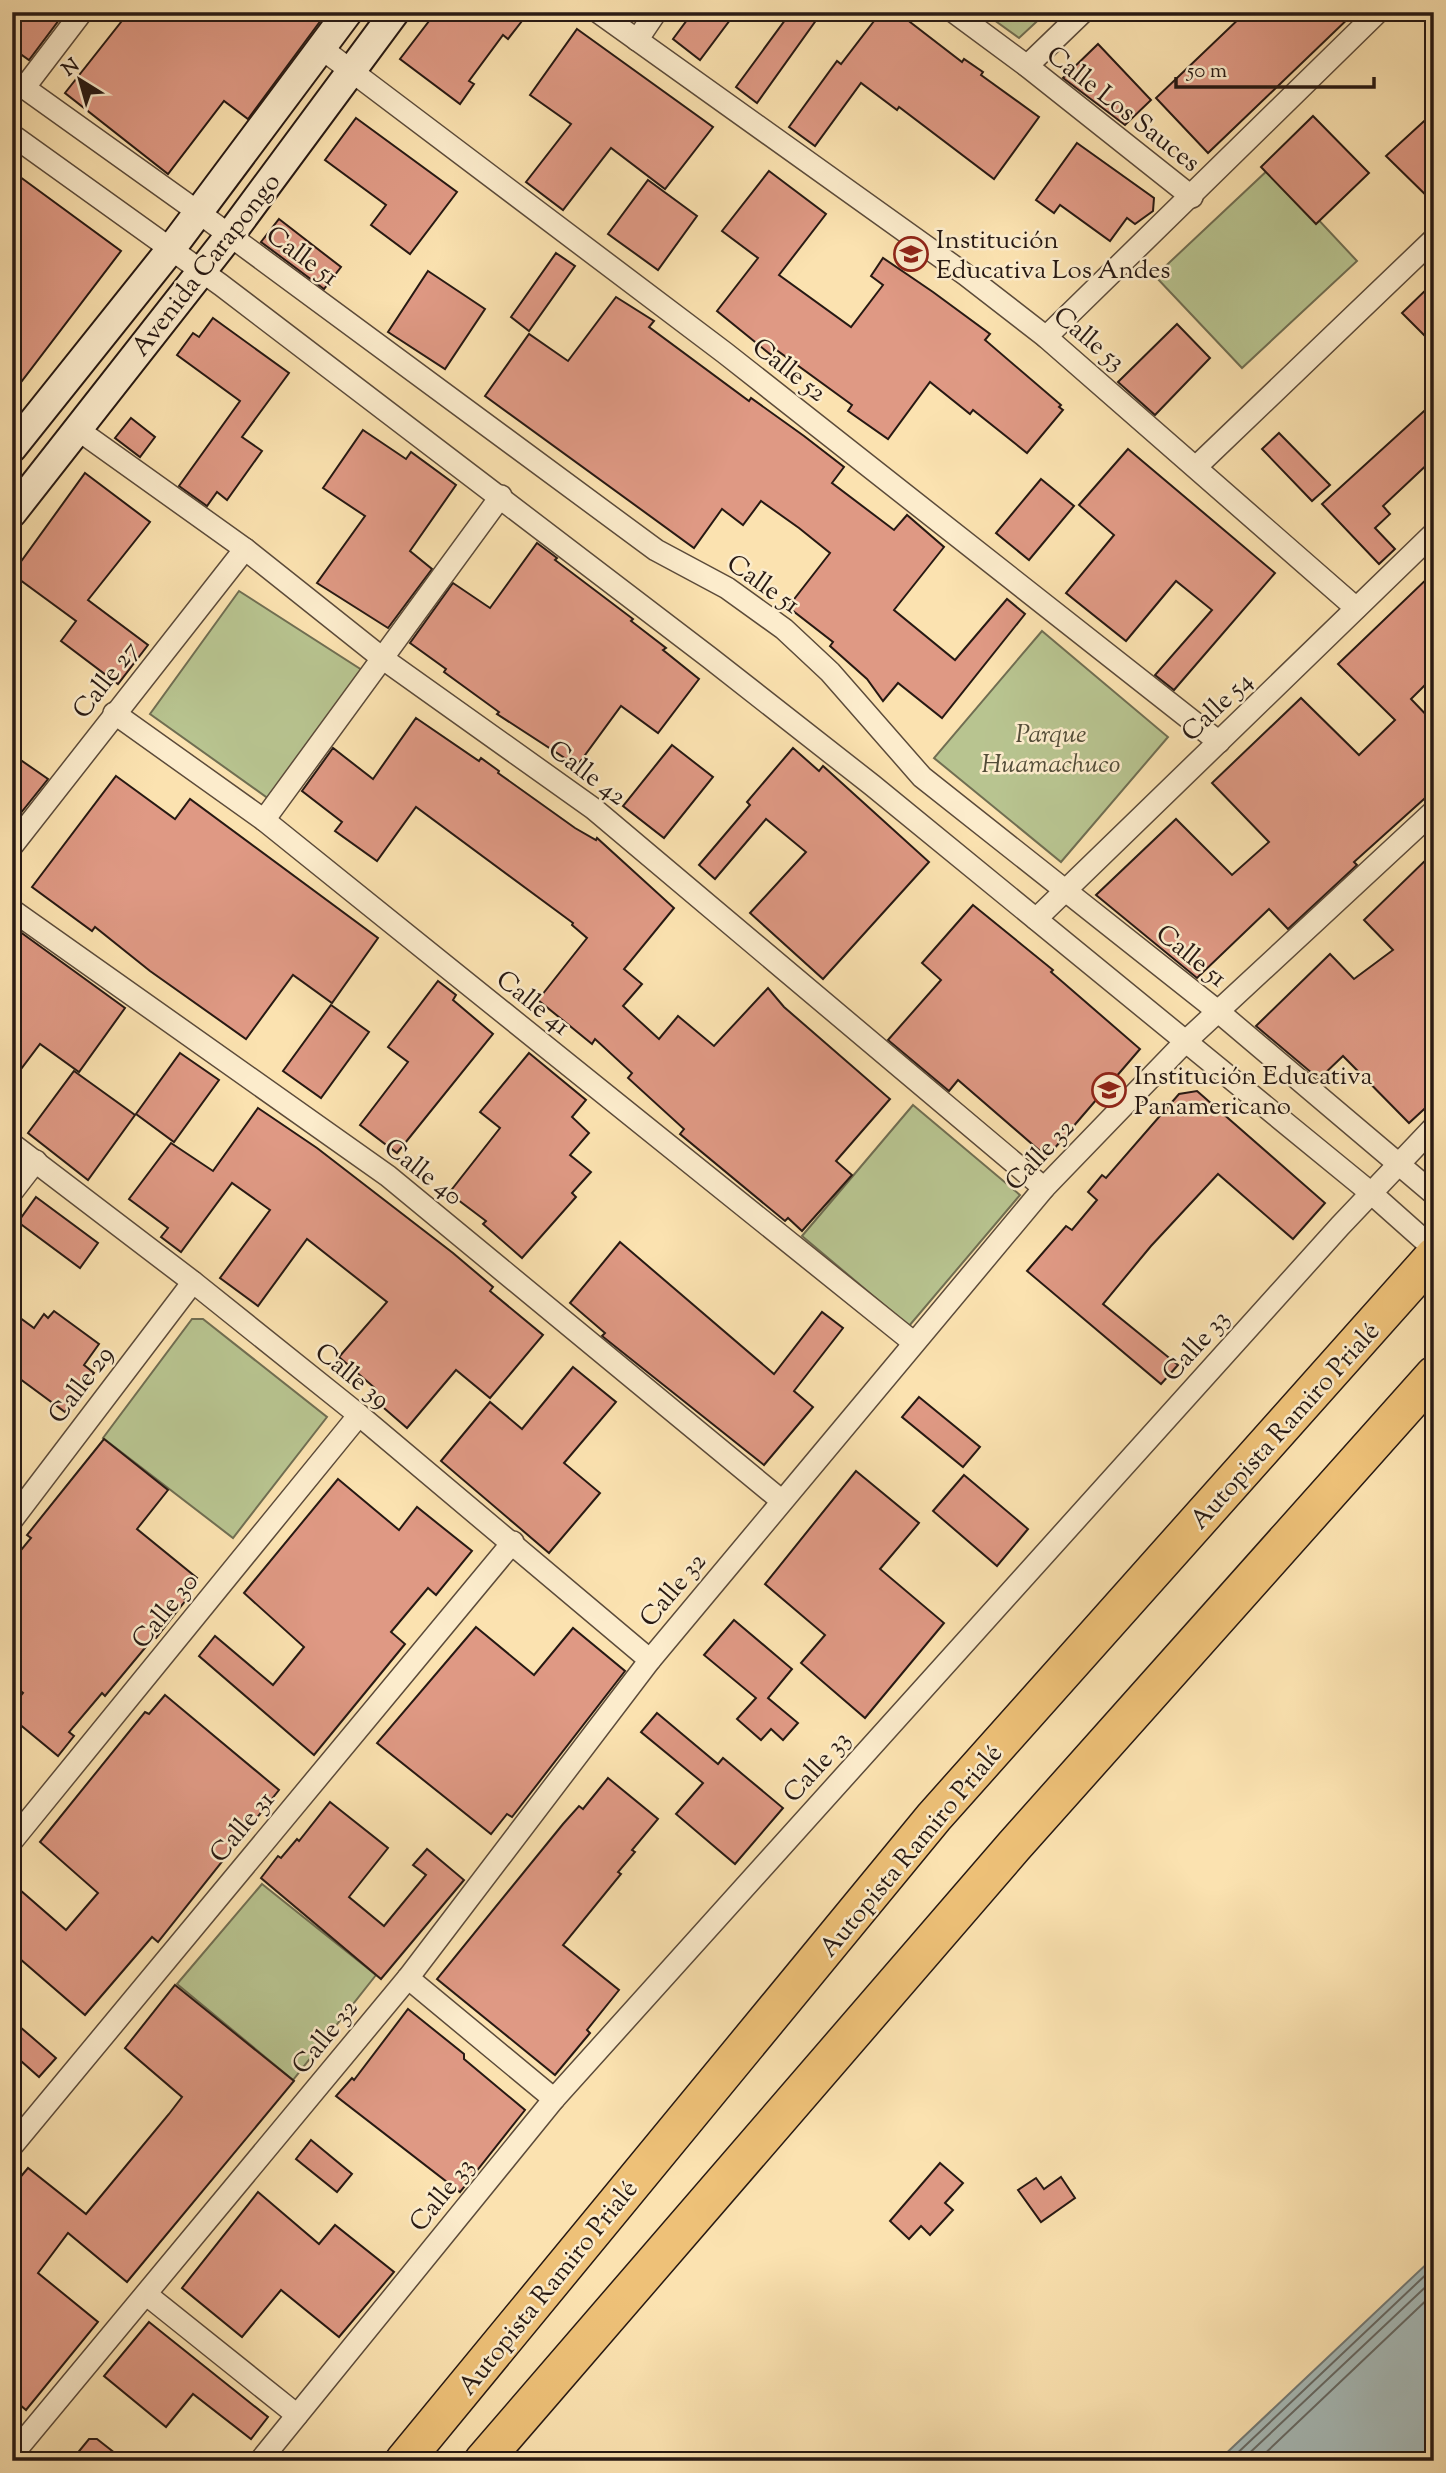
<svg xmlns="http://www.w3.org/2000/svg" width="1446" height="2473" viewBox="0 0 1446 2473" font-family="'Sorts Mill Goudy',serif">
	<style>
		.green { fill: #b8c490; stroke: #706e52; stroke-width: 2 }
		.water { fill: #a6bab8; stroke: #737a76; stroke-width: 2 }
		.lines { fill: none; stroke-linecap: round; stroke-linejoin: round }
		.shore { stroke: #666a66; stroke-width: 2 }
		.building { fill: #df9984; stroke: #271913; stroke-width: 2 }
		.street-casing { stroke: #5c4b3a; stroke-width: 24 }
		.secondary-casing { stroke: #271913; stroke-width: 32 }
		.highway-casing { stroke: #271913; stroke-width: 40 }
		.street { stroke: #fceccc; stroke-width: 21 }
		.secondary { stroke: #fceccc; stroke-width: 28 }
		.highway { stroke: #eec178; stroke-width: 37 }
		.labels { text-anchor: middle; stroke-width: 5; stroke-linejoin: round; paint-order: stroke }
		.street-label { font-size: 26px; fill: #271913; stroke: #fceccc }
		.poi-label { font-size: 26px; fill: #271913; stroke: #fceccc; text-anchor: start }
		.park-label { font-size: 26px; font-style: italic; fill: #524c38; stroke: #fceccc }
	</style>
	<rect width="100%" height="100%" fill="#fbe2b0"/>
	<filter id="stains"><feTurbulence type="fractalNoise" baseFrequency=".00286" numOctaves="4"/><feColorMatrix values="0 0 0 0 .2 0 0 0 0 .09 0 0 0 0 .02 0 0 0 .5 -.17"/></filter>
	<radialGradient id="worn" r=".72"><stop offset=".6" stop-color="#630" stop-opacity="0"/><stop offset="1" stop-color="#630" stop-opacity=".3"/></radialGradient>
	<g class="green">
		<polygon points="983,12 1047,12 1019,38"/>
		<polygon points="1270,168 1357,261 1242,368 1155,276"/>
		<polygon points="239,591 365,672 269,799 150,714"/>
		<polygon points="1042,631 1168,737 1061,862 934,758"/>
		<polygon points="913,1105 1020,1195 909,1326 802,1236"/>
		<polygon points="192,1319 203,1319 327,1417 233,1538 103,1438"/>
		<polygon points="262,1884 376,1975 293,2080 177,1984"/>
	</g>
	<polygon class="water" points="1434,2257 1434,2461 1218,2461"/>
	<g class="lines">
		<g class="shore">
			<polyline points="1229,2461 1434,2267"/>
			<polyline points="1241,2461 1434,2279"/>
			<polyline points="1257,2461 1434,2293"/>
		</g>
	</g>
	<g class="building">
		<polygon points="12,12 65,12 29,60 12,48"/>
		<polygon points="129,12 327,12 248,119 224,101 168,174 65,93"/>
		<polygon points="436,12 520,12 517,17 522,21 508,39 503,35 469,81 474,84 460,104 400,59"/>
		<polygon points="693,12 736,12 700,60 673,39"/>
		<polygon points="791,12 822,12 757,103 736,87"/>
		<polygon points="881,12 897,12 962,62 964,59 983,72 981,75 1039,117 994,179 899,107 897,110 861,83 815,146 789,127 837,61 841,64"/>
		<polygon points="1246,12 1355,12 1208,153 1156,98"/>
		<polygon points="577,29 713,127 665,189 611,148 563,210 526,182 571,124 530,95"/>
		<polygon points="1098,44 1151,100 1125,125 1063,78"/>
		<polygon points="1434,112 1434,203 1386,156"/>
		<polygon points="1313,116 1369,173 1316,224 1261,167"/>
		<polygon points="356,118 457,192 410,254 371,225 386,205 325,160"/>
		<polygon points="1077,143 1154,198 1153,211 1135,224 1127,218 1110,241 1060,205 1054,213 1036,200"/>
		<polygon points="12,171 121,251 12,394"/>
		<polygon points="769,171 826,214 779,275 851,327 883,285 871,276 883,258 933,292 990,334 985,340 1061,405 1059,407 1063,410 1027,453 973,410 970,414 930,382 888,439 848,411 852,405 775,349 771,355 717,311 758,258 722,231"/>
		<polygon points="648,180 697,216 658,270 608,234"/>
		<polygon points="279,219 341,267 324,289 261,242"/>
		<polygon points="556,253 575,266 529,331 511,317"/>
		<polygon points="428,271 485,309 445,369 388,332"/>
		<polygon points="1434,282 1434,345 1402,313"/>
		<polygon points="616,297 654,321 649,327 749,401 751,398 804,436 844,467 832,483 894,530 907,515 944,547 894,610 955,660 1007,599 1025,614 942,718 898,683 883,701 867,679 830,646 833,642 788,607 830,553 799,528 761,501 743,525 722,509 694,548 485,396 529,334 568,361"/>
		<polygon points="213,318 289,373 242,437 262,451 227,500 217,492 207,506 179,486 240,401 177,355 193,333 199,337"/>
		<polygon points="1177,324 1210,358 1155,415 1118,382"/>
		<polygon points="1434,402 1434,458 1383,506 1390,514 1375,528 1395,549 1379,564 1322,504"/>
		<polygon points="131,418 155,437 140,457 115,438"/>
		<polygon points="363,430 406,459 411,452 456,485 410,551 432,569 388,628 317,583 365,516 323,488"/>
		<polygon points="1279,433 1330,485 1312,501 1262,449"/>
		<polygon points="1128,449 1275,573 1174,690 1155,675 1212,610 1176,581 1126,641 1066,593 1114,535 1079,505"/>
		<polygon points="85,473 150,522 88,600 148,645 118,684 61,641 76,621 12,574"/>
		<polygon points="1041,479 1074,506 1029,560 996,533"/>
		<polygon points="537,543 557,558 555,560 633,619 631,621 666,648 663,650 699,679 658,733 621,706 577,766 497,714 499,712 444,672 446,669 410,643 453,583 490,608"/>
		<polygon points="1434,572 1434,676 1411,699 1434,723 1434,790 1354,862 1357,865 1288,929 1269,909 1197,978 1096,895 1176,819 1232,875 1269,842 1212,783 1301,698 1359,755 1395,720 1338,664"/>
		<polygon points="416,718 479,761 481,758 499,771 498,773 575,828 596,840 597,838 674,908 624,969 642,984 623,1006 659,1039 678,1016 714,1046 768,988 784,1007 890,1099 836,1161 852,1175 802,1231 788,1218 785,1221 680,1134 684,1129 628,1078 632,1073 595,1039 592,1044 538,1000 587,938 572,925 573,923 416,807 377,861 335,831 342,822 302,791 333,748 373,779"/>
		<polygon points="672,745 713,777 664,838 623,806"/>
		<polygon points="793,748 819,771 823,766 929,862 823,979 750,913 806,852 766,819 715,879 699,865 750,805 747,802"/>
		<polygon points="12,754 48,779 12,824"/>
		<polygon points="116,776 175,819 190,799 378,938 332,1003 293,975 246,1039 150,971 95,927 92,931 32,887"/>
		<polygon points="1434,852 1434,1100 1409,1123 1343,1056 1319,1079 1256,1026 1330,954 1354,979 1393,950 1364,920"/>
		<polygon points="973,905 1053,970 1051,972 1140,1049 1047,1157 958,1080 949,1091 888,1040 941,980 922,963"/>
		<polygon points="12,926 125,1008 79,1072 40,1044 12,1081"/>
		<polygon points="438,981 456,995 453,1000 493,1034 397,1153 360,1125 408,1062 388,1047"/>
		<polygon points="331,1005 369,1032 321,1098 283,1071"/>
		<polygon points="180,1053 219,1080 174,1142 136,1114"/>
		<polygon points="529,1053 586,1100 572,1117 589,1133 570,1155 591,1172 572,1193 576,1197 522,1258 483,1224 486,1221 449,1193 500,1128 480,1112"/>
		<polygon points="74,1071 135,1115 88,1180 28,1133"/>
		<polygon points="1197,1091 1325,1203 1293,1239 1218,1174 1151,1246 1103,1304 1178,1365 1161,1384 1027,1271 1066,1226 1072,1230 1097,1200 1088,1192 1102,1175 1106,1178 1179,1094"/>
		<polygon points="258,1108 317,1148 453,1253 493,1287 490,1291 543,1335 490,1398 456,1370 407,1428 370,1396 376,1389 339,1357 387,1302 307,1239 258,1306 220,1278 270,1210 232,1183 181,1252 161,1237 168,1228 129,1199 171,1143 213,1171"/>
		<polygon points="36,1197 98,1243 80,1268 18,1222"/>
		<polygon points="620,1242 774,1374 822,1312 843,1328 794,1391 813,1407 764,1465 602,1336 605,1333 570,1303"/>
		<polygon points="54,1311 99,1344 84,1365 94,1373 65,1412 12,1373 12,1312 34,1328 44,1314 48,1318"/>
		<polygon points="573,1367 616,1402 564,1463 600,1493 549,1553 441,1461 490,1402 522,1429"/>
		<polygon points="919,1397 980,1447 963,1467 902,1417"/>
		<polygon points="104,1439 168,1490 137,1529 197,1578 182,1597 186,1600 156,1638 154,1637 105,1696 102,1693 69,1732 74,1736 58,1756 12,1718 12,1706 23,1693 12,1684 12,1561 31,1538 27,1535"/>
		<polygon points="856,1471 919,1523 880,1569 944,1623 865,1718 801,1663 825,1635 765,1584"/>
		<polygon points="964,1475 1028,1529 997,1566 933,1511"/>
		<polygon points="338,1479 399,1530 417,1507 472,1551 436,1595 428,1588 391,1632 405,1644 314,1755 199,1656 215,1636 273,1685 304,1647 244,1593"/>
		<polygon points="734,1620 792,1669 768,1698 798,1723 783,1740 771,1729 761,1740 737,1719 756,1698 704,1655"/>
		<polygon points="476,1627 534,1675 573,1628 625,1671 512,1817 507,1814 491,1834 377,1743"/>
		<polygon points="165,1695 279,1790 158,1942 152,1937 85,2015 12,1952 12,1883 66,1930 98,1893 40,1842 145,1712 149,1714"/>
		<polygon points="657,1713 718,1764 723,1758 783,1808 735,1864 676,1814 703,1783 641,1732"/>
		<polygon points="608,1778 658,1819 632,1850 635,1852 618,1872 621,1874 563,1945 619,1990 587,2030 590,2033 555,2075 437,1979 563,1824 579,1806 583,1809"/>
		<polygon points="330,1802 388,1848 349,1897 384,1926 426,1875 413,1865 427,1849 464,1880 381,1979 261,1878 278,1856 281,1858 297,1839 299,1841"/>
		<polygon points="175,1985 294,2081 127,2282 68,2233 38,2273 98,2322 26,2410 12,2398 12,2187 28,2168 86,2214 169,2114 182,2097 125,2048"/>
		<polygon points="408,2009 464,2054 464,2059 525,2110 460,2192 336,2096 352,2078 354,2080"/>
		<polygon points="12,2020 56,2058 39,2077 12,2053"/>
		<polygon points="311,2140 352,2174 337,2192 296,2159"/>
		<polygon points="940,2163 963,2183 945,2203 953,2210 930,2235 921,2226 909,2239 890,2221"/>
		<polygon points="1061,2177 1075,2198 1041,2222 1018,2190 1036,2178 1044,2189"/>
		<polygon points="258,2192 319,2244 335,2225 394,2272 339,2337 281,2290 242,2337 182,2288"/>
		<polygon points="149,2322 268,2417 251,2439 193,2394 166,2427 104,2376"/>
		<polygon points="89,2439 97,2439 125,2461 71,2461"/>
	</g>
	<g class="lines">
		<g class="street-casing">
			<g id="street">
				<polyline points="598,12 966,275 1046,337 1356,608"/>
				<polyline points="954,12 1027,66 1192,197"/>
				<polyline points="637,40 656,12"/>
				<polyline points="321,48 725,353 1219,742"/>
				<polyline points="1027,66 1083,12"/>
				<polyline points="12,79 198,212 656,550 727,588 784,629 830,672 922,777 1220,1013 1434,1194"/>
				<polyline points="24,88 82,12"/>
				<polyline points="12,135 221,285 710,658 872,785 1371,1193 1434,1249"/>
				<polyline points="1046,337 1378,12"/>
				<polyline points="77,429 245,549 382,658 594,809 1044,1188"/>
				<polyline points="1196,467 1434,239"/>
				<polyline points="114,713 264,820 913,1342"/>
				<polyline points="264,820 501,496"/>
				<polyline points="12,846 245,549"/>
				<polyline points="12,910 388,1176 782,1501"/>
				<polyline points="1036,919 1434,533"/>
				<polyline points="12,1144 193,1282 359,1415 650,1660"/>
				<polyline points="12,1192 36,1161"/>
				<polyline points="12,1520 193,1282"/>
				<polyline points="12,1841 359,1415"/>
				<polyline points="408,1978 554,2099"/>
				<polyline points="12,2146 513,1542"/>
				<polyline points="147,2295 297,2415"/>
				<polyline points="12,2455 408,1978 650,1660 1044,1188 1186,1041 1434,811"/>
				<polyline points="260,2461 554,2099 1340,1226 1434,1127"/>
			</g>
		</g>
		<g class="secondary-casing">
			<g id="secondary">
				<polyline points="12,448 171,249 348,12"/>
				<polyline points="12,513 230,235 395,12"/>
			</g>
		</g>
		<g class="highway-casing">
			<g id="highway">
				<polyline points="404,2461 934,1817 1434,1256"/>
				<polyline points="483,2461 1014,1846 1434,1375"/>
			</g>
		</g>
		<use href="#street" class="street"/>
		<use href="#secondary" class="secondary"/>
		<use href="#highway" class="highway"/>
	</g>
	<defs>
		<g id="school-ring" transform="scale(1.75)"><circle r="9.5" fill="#fceccc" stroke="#8f2418" stroke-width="1.5"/><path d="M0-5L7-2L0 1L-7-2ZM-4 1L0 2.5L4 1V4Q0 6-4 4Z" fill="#8f2418"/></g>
	</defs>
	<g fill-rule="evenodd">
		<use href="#school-ring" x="911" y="254"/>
		<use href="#school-ring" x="1109" y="1090"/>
	</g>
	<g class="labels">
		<g class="street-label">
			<text transform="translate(1124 108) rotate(38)" y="9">Calle Los Sauces</text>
			<text transform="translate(303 255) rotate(36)" y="9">Calle 51</text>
			<text transform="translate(205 264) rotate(-52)" y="9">Avenida Carapongo</text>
			<text transform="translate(1090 338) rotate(40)" y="9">Calle 53</text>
			<text transform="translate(790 369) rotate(38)" y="9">Calle 52</text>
			<text transform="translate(764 583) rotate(35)" y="9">Calle 51</text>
			<text transform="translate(105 679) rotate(-52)" y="9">Calle 27</text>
			<text transform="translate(1216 706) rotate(-44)" y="9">Calle 54</text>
			<text transform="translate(588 772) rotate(37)" y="9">Calle 42</text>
			<text transform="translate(1192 955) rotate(39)" y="9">Calle 51</text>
			<text transform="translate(534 1002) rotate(39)" y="9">Calle 41</text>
			<text transform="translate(1039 1154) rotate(-47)" y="9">Calle 32</text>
			<text transform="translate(424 1171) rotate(38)" y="9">Calle 40</text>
			<text transform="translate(1195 1345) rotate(-48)" y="9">Calle 33</text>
			<text transform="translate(353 1375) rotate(39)" y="9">Calle 39</text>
			<text transform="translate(80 1384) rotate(-53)" y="9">Calle 29</text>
			<text transform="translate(1284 1425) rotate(-48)" y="9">Autopista Ramiro Prialé</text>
			<text transform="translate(672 1589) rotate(-50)" y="9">Calle 32</text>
			<text transform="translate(164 1610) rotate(-51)" y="9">Calle 30</text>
			<text transform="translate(816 1766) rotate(-48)" y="9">Calle 33</text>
			<text transform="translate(241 1826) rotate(-50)" y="9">Calle 31</text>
			<text transform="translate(910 1850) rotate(-50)" y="9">Autopista Ramiro Prialé</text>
			<text transform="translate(324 2036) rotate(-51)" y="9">Calle 32</text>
			<text transform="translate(441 2194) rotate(-51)" y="9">Calle 33</text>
			<text transform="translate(547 2287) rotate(-51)" y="9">Autopista Ramiro Prialé</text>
		</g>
		<g class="poi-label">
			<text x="936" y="248">Institución<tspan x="936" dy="30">Educativa Los Andes</tspan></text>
			<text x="1134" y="1084">Institución Educativa<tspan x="1134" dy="30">Panamericano</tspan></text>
		</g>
		<g class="park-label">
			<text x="1051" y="742">Parque<tspan x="1051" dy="30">Huamachuco</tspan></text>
		</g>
	</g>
	<rect width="1446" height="2473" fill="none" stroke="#fbe2b0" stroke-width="42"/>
	<rect x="14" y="14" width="1418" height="2445" fill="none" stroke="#271913" stroke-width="3.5"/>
	<rect x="21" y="21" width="1404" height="2431" fill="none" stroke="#271913" stroke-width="2"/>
	<g transform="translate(80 80) rotate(323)" stroke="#fceccc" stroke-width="5" paint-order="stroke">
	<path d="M0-5L12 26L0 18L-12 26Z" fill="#271913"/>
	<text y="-10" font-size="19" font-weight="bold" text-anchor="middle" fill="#271913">N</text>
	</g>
	<path d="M1176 77v10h198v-10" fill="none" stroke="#271913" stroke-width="3.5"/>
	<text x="1187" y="77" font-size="21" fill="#271913" stroke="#fceccc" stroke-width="5" paint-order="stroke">50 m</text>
	<rect width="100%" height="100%" filter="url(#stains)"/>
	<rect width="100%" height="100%" fill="url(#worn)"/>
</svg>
